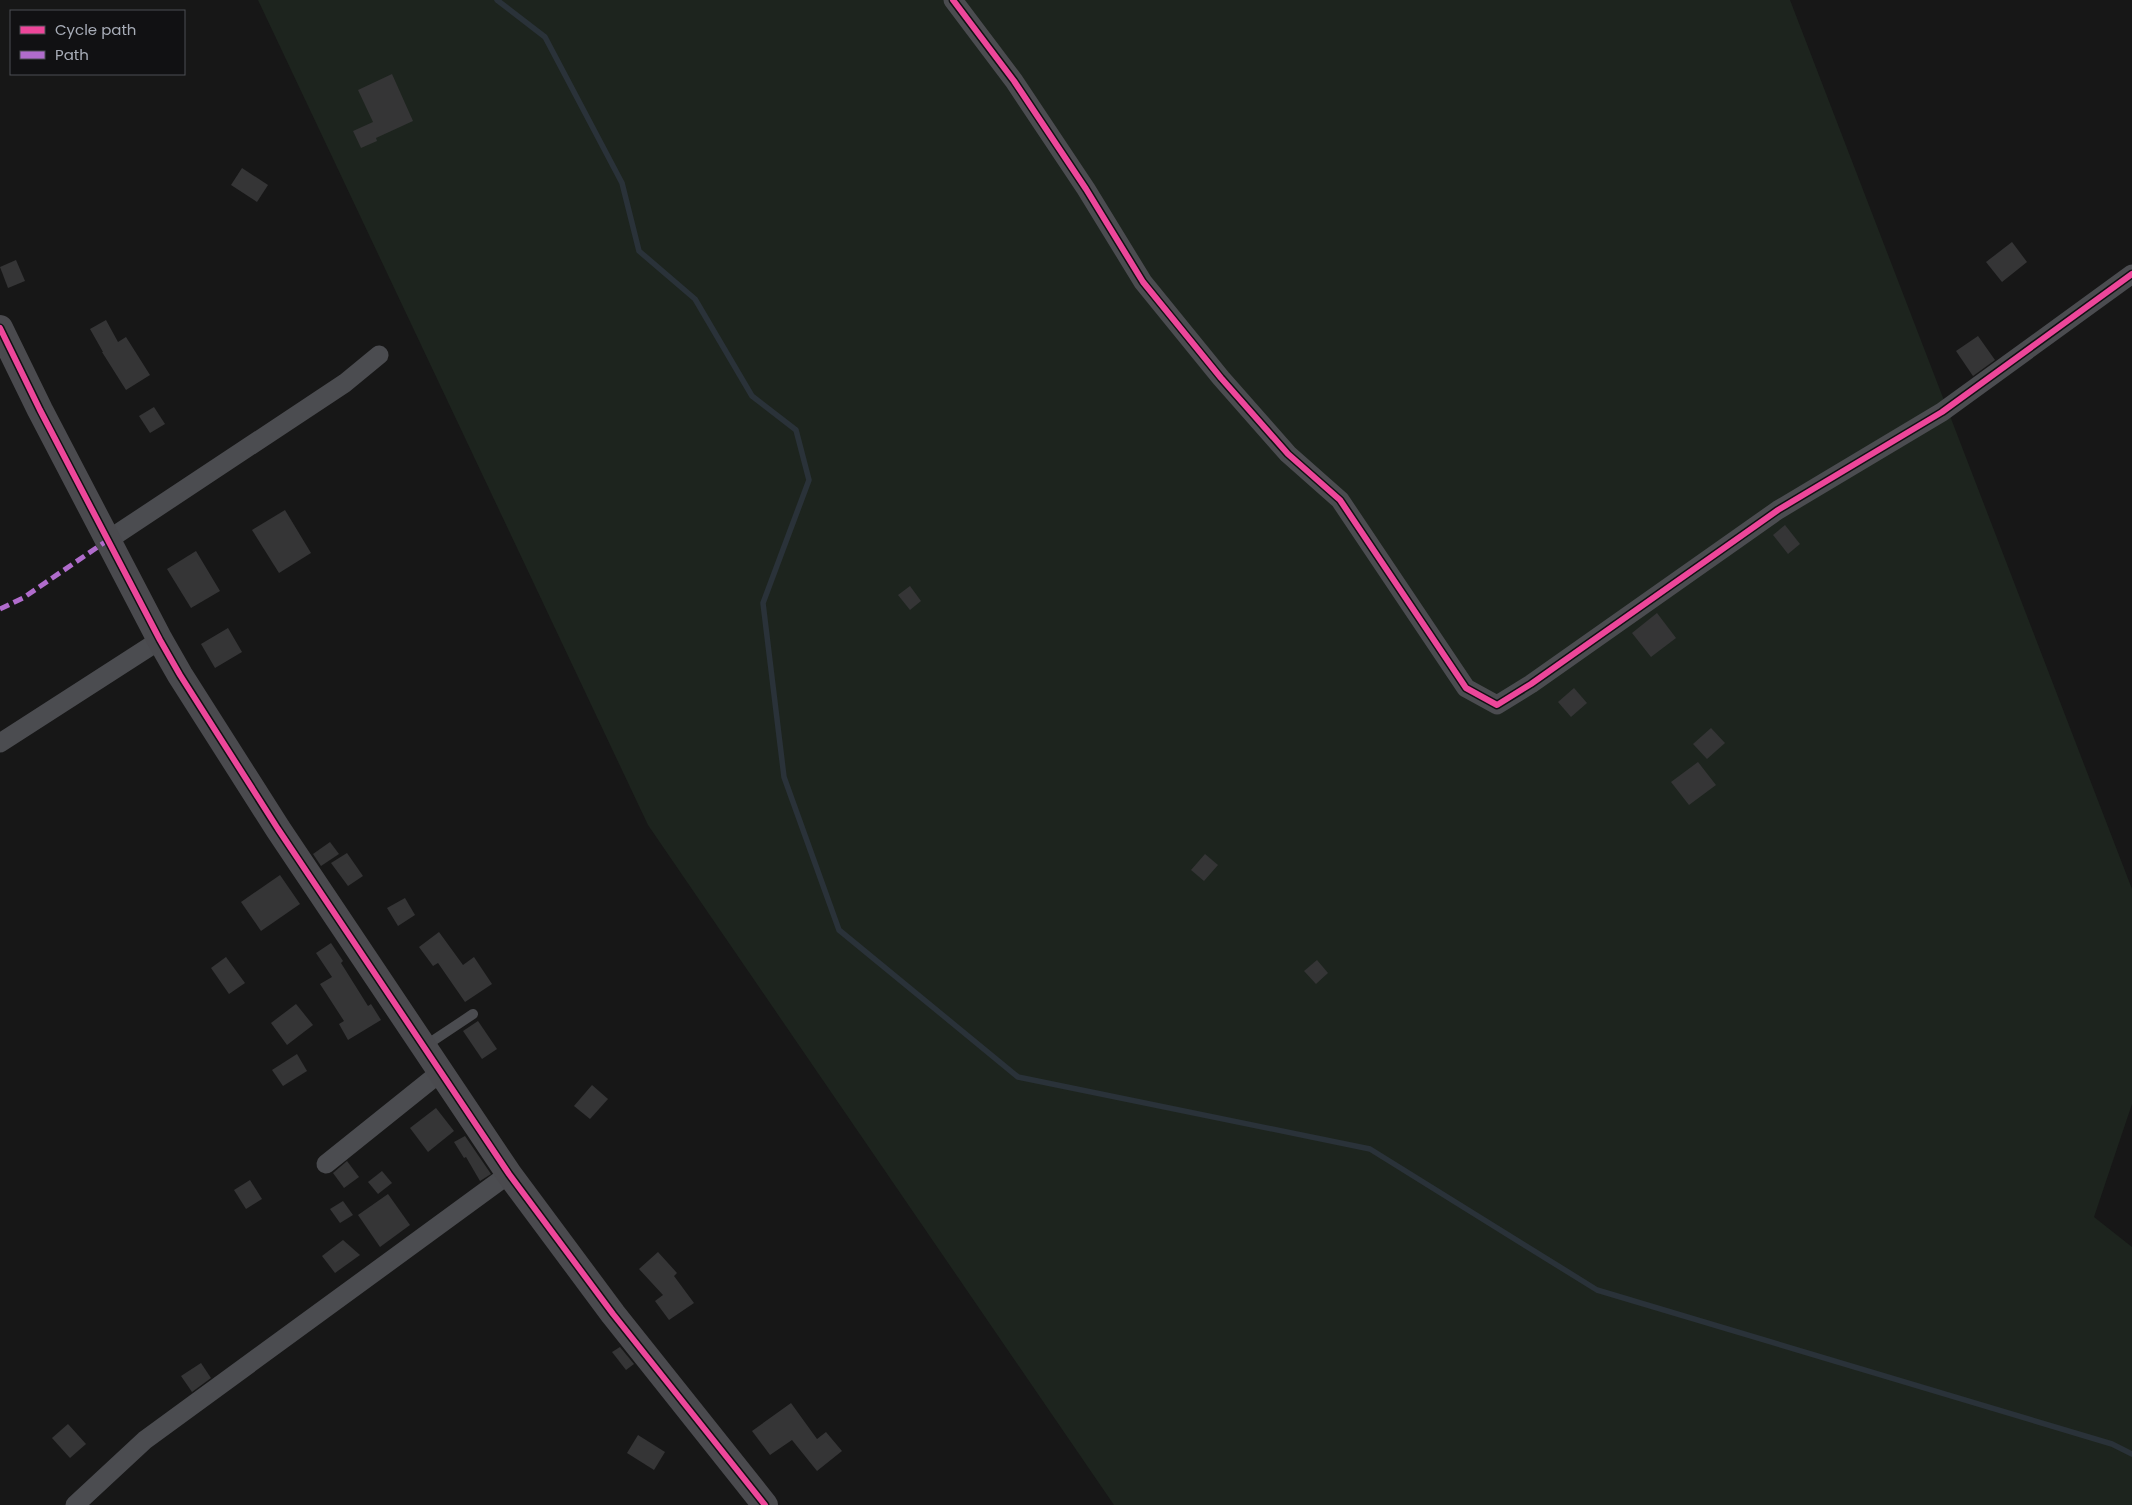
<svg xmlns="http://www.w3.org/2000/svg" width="2132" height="1505" viewBox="0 0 2132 1505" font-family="Poppins,sans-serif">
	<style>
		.green { fill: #1d241e }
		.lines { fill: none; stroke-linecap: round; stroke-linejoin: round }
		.stream { stroke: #2a3239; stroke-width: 5.5 }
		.building { fill: #353536 }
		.lane { stroke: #4b4c50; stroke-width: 10 }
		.street { stroke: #4b4c50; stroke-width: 19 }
		.secondary { stroke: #4a4a4e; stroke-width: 26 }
		.quiet { stroke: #b06ccc; stroke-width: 5; stroke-dasharray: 10 5; stroke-linecap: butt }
		.cycleway-casing { stroke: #111113; stroke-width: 9 }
		.cycleway { stroke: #ed469a; stroke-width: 6 }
	</style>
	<rect width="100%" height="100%" fill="#171717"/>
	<polygon class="green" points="258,0 1790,0 2132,889 2132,1104 2094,1217 2132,1247 2132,1505 1114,1505 648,825"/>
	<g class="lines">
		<polyline class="stream" points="497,0 545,37 622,183 639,251 695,299 752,396 796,430 809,480 763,603 784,777 839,930 1018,1077 1370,1149 1597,1290 2112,1444 2132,1454"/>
	</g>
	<g class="building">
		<polygon points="392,74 413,121 376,138 377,141 361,148 353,131 373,122 358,90"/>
		<polygon points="242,168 268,185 257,202 231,185"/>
		<polygon points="2012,242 2027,262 2002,282 1986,262"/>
		<polygon points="16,260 25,281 8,288 0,267"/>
		<polygon points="106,320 118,342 126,337 150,375 126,390 102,352 103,352 90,329"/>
		<polygon points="1978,336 1995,360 1973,376 1956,351"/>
		<polygon points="154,407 165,424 150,433 139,416"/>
		<polygon points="285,510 311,553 279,573 252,530"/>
		<polygon points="1785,525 1800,544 1788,554 1773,535"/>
		<polygon points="196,551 220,591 191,608 167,569"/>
		<polygon points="910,586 921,601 910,610 898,595"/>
		<polygon points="1657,613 1676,638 1651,657 1632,633"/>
		<polygon points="228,628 242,652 215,668 201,644"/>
		<polygon points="1574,688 1587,703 1571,717 1558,702"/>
		<polygon points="1711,728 1725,743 1707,759 1693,744"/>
		<polygon points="1698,762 1716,785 1689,805 1671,782"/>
		<polygon points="330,842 339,854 321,866 313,854"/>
		<polygon points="347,853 363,876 348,886 331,863"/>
		<polygon points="1205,854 1218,865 1204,881 1191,870"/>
		<polygon points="280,875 300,904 261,931 241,902"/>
		<polygon points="405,898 415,915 398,926 387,908"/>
		<polygon points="439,932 463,965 474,957 492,984 465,1002 438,963 433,966 419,947"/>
		<polygon points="331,943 343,961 341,963 368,1006 371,1004 381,1020 348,1040 339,1024 344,1021 320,984 332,977 316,953"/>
		<polygon points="226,957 245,983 229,994 211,968"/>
		<polygon points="1317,960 1328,973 1316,984 1304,971"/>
		<polygon points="296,1004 313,1025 287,1045 271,1023"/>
		<polygon points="478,1021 497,1049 482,1059 463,1031"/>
		<polygon points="297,1054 307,1071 283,1086 272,1070"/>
		<polygon points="592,1085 608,1099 590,1119 574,1106"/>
		<polygon points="436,1108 454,1131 428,1152 410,1128"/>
		<polygon points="465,1136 491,1174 480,1181 466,1157 464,1158 454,1142"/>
		<polygon points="347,1161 359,1177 344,1188 333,1173"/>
		<polygon points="382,1171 392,1183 378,1194 368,1182"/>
		<polygon points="250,1180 262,1199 246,1209 234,1190"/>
		<polygon points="388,1194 410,1225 380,1247 358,1215"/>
		<polygon points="343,1201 353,1215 340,1223 330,1209"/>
		<polygon points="343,1240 360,1255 335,1273 322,1256"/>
		<polygon points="658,1252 677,1273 674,1276 694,1303 669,1320 655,1301 663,1295 639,1269"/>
		<polygon points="620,1347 634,1364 626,1370 612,1352"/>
		<polygon points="201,1363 211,1378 192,1392 181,1376"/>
		<polygon points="791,1403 817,1439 826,1432 842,1451 817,1471 792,1440 770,1455 752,1431"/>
		<polygon points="68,1424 86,1444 70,1458 52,1438"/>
		<polygon points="638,1435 665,1452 654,1470 627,1453"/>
	</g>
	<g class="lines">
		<polyline class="lane" points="425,1046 473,1014"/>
		<g class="street">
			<polyline points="953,0 1014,81 1086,189 1143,282 1221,378 1288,454 1340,500 1466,688 1497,705 1531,684 1778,510 1942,412 2132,274"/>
			<polyline points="108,540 345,383 379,355"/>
			<polyline points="0,743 160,640"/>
			<polyline points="326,1164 442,1071"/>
			<polyline points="75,1505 145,1440 509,1174"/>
		</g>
		<polyline class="secondary" points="0,328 40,410 160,640 180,675 278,829 509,1174 613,1314 765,1505"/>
		<polyline class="quiet" points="0,609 23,598 108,540"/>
		<g class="cycleway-casing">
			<g id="cycleway">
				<polyline points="953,0 1014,81 1086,189 1143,282 1221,378 1288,454 1340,500 1466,688 1497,705 1531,684 1778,510 1942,412 2132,274"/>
				<polyline points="0,328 40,410 160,640 180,675 278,829 509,1174 613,1314 765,1505"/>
			</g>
		</g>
		<use href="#cycleway" class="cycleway"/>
	</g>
	<rect x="10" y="10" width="175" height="65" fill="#111113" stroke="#4d4f55"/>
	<rect x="20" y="26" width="25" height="8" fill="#ed469a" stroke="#4d4f55"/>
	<text x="55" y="35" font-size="15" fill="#a8adb8">Cycle path</text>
	<rect x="20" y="51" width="25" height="8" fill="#b06ccc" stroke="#4d4f55"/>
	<text x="55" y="60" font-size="15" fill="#a8adb8">Path</text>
</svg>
